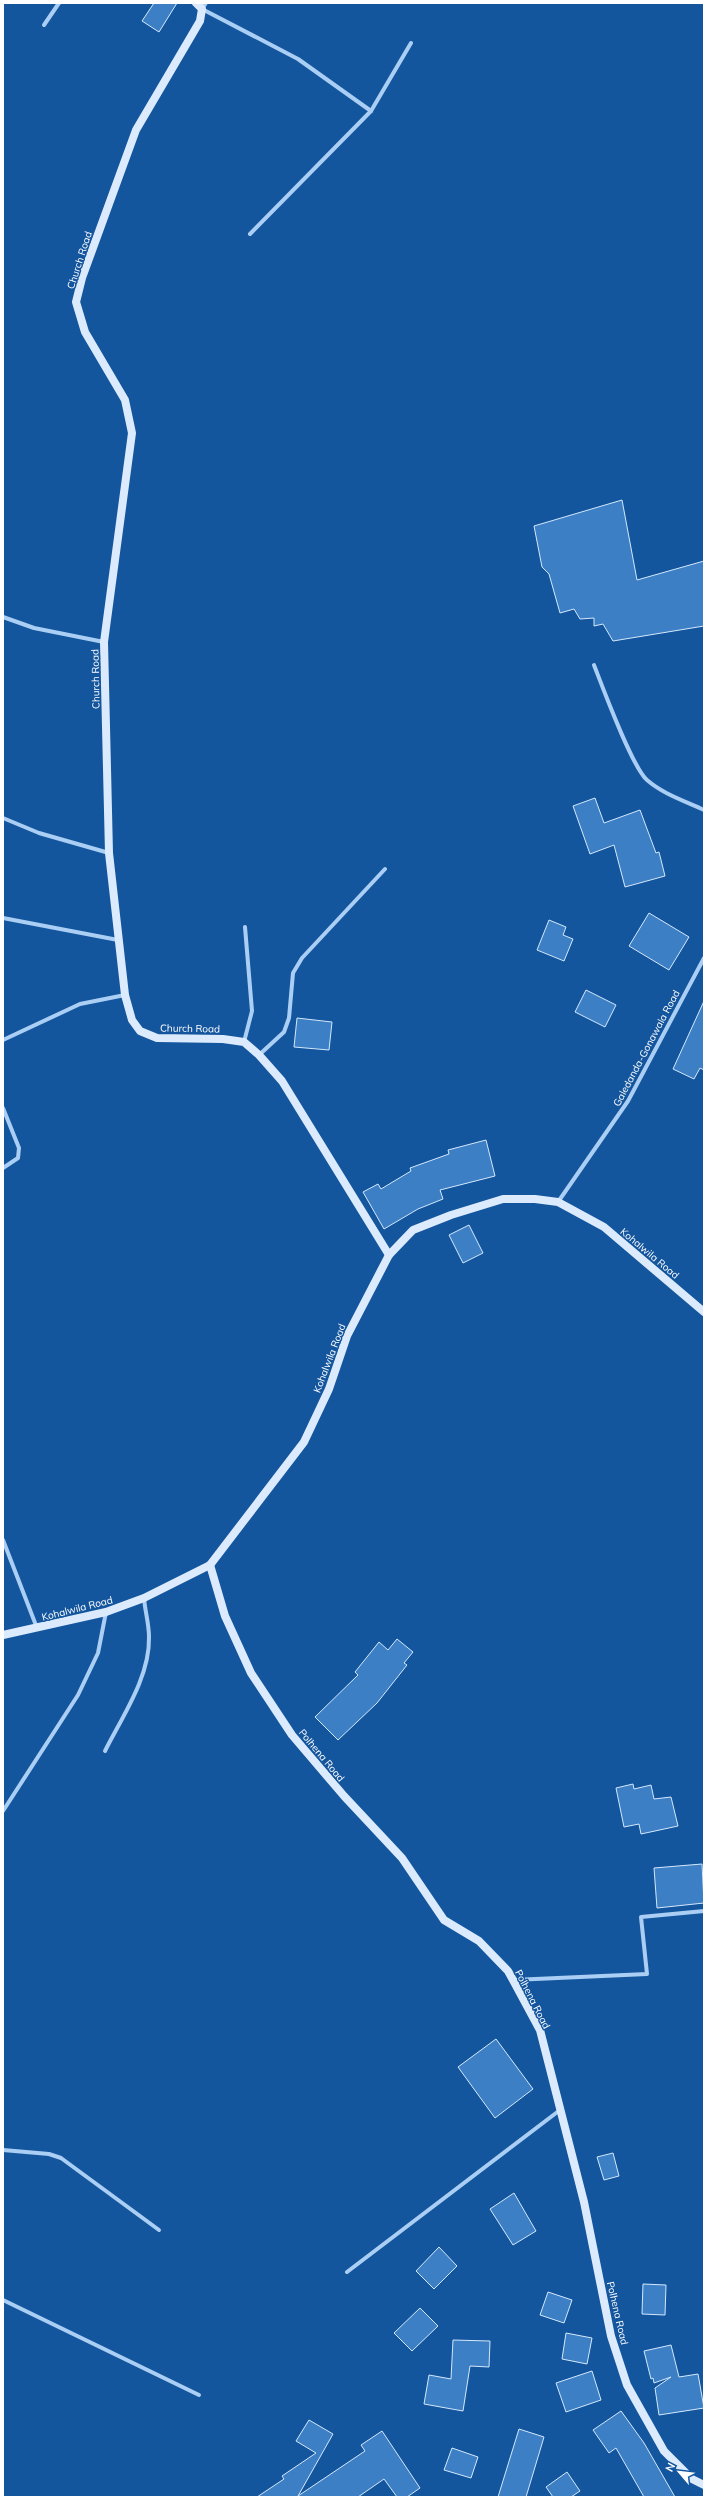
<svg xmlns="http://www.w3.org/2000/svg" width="707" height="2500" viewBox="0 0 707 2500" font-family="Mulish,sans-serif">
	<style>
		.building { fill: #3d7fc4; stroke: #d4e8fd }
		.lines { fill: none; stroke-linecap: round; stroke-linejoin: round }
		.street { stroke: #abcff4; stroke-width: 4 }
		.secondary { stroke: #dbebfd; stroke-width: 8 }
		.labels { text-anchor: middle; stroke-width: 3; stroke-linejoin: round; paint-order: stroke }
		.street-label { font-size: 10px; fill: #fff; stroke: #14569e }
	</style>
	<rect width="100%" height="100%" fill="#14569e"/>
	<g class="building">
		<polygon points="154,3 177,3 159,32 142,21"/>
		<polygon points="622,500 637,580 704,561 704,626 613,641 603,624 594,626 594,618 580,619 574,609 560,613 549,574 542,567 534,526"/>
		<polygon points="595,798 604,823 640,810 656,853 659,852 665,876 625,887 614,845 590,854 573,806"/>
		<polygon points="649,913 689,937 669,970 629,946"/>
		<polygon points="549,920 566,927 563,935 573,939 564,961 537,950"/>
		<polygon points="586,990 616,1005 605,1027 575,1012"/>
		<polygon points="704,1001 704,1070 700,1068 694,1079 673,1069"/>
		<polygon points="297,1018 332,1022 329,1050 294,1047"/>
		<polygon points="486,1140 495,1176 440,1190 443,1199 418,1209 384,1229 363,1192 378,1184 381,1189 411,1171 410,1168 449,1154 448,1150"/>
		<polygon points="469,1225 483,1253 463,1263 449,1235"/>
		<polygon points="397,1639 413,1652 404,1663 407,1665 377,1703 338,1740 315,1717 358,1675 355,1672 379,1642 388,1650"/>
		<polygon points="633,1784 634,1789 651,1785 654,1799 671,1797 678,1826 641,1834 639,1824 624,1827 616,1788"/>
		<polygon points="702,1864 704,1903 657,1908 654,1868"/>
		<polygon points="496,2039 533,2089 495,2118 458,2067"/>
		<polygon points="613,2153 619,2176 604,2180 597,2157"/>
		<polygon points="514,2193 536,2231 513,2245 490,2209"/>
		<polygon points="439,2247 457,2266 434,2289 416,2271"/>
		<polygon points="643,2284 666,2285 665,2315 642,2314"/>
		<polygon points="548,2292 572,2300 564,2323 540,2315"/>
		<polygon points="420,2308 438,2326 412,2351 394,2333"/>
		<polygon points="566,2333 592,2338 587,2364 562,2359"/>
		<polygon points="453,2340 490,2341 489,2367 470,2366 463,2411 424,2404 429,2375 451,2379"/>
		<polygon points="671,2345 679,2377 698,2374 704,2408 659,2415 655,2388 671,2377 654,2383 653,2378 651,2379 644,2351"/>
		<polygon points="592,2371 601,2400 566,2412 556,2383"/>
		<polygon points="621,2411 644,2443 675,2497 644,2497 616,2448 609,2453 593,2430"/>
		<polygon points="309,2420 333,2434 298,2496 365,2451 361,2445 382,2431 420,2488 407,2497 397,2497 384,2479 358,2497 257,2497 284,2479 282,2476 316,2453 296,2441"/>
		<polygon points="519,2429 544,2437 526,2497 498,2497"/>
		<polygon points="452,2448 478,2457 471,2478 444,2470"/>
		<polygon points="567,2472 580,2491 571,2497 553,2497 546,2487"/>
	</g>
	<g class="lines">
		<g class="street">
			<polyline points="206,3 202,9 298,59 371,111"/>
			<polyline points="44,25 59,3"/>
			<polyline points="250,234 371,111 411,43"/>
			<polyline points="3,617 34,628 104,642"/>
			<path d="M594,665C603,688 632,767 647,780C663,794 685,801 704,810"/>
			<polyline points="3,818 39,833 109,853"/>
			<polyline points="3,918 118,940"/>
			<polyline points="3,1040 80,1004 125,995"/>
			<polyline points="244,1042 252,1011 245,927"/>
			<polyline points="259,1055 284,1032 289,1018 293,973 302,958 385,869"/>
			<polyline points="3,1108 19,1148 18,1158 3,1168"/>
			<polyline points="558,1202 628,1101 704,958"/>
			<polyline points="3,1540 37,1628"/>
			<path d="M105,1751C122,1717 150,1677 149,1637C149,1624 145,1611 144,1598"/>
			<polyline points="3,1811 78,1695 98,1653 106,1612"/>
			<polyline points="513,1980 647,1974 641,1917 704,1911"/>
			<polyline points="3,2150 49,2154 61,2158 159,2230"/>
			<polyline points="347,2272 560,2110"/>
			<polyline points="3,2300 199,2395"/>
		</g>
		<g class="secondary">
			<polyline points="196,3 202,9 200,21 136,130 82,278 76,302 85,332 125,400 132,433 104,642 109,853 125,995 132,1020 140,1031 157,1038 223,1039 244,1042 259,1055 282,1081 389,1255"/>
			<polyline points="210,1565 225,1616 251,1673 292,1735 344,1796 402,1858 444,1920 479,1941 508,1971 513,1980 540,2030 584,2202 611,2336 627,2385 664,2451 692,2479 704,2485"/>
			<polyline points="3,1635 106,1612 144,1598 210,1565 304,1442 329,1389 347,1336 389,1255 413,1230 451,1215 503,1199 535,1199 558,1202 604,1227 704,1312"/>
		</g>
	</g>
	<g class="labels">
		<g class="street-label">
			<text transform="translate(79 260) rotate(-72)" y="4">Church Road</text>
			<text transform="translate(95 679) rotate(-91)" y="4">Church Road</text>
			<text transform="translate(190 1028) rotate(1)" y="4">Church Road</text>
			<text transform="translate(646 1048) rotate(-62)" y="4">Galedanda-Gonawala Road</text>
			<text transform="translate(650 1253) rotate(40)" y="4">Kohalwila Road</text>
			<text transform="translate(329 1358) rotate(-69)" y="4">Kohalwila Road</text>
			<text transform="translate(77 1608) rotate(-14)" y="4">Kohalwila Road</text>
			<text transform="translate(322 1755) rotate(50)" y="4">Polhena Road</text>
			<text transform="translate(533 1999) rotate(63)" y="4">Polhena Road</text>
			<text transform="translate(618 2313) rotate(77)" y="4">Polhena Road</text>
		</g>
	</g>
	<rect width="707" height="2500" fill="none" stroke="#ffffff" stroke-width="8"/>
	<g transform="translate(679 2472) rotate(298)" stroke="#14569e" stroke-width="3" paint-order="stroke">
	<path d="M0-3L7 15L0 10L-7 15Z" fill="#ffffff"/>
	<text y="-6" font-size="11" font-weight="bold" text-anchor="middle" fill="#ffffff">N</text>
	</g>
</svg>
